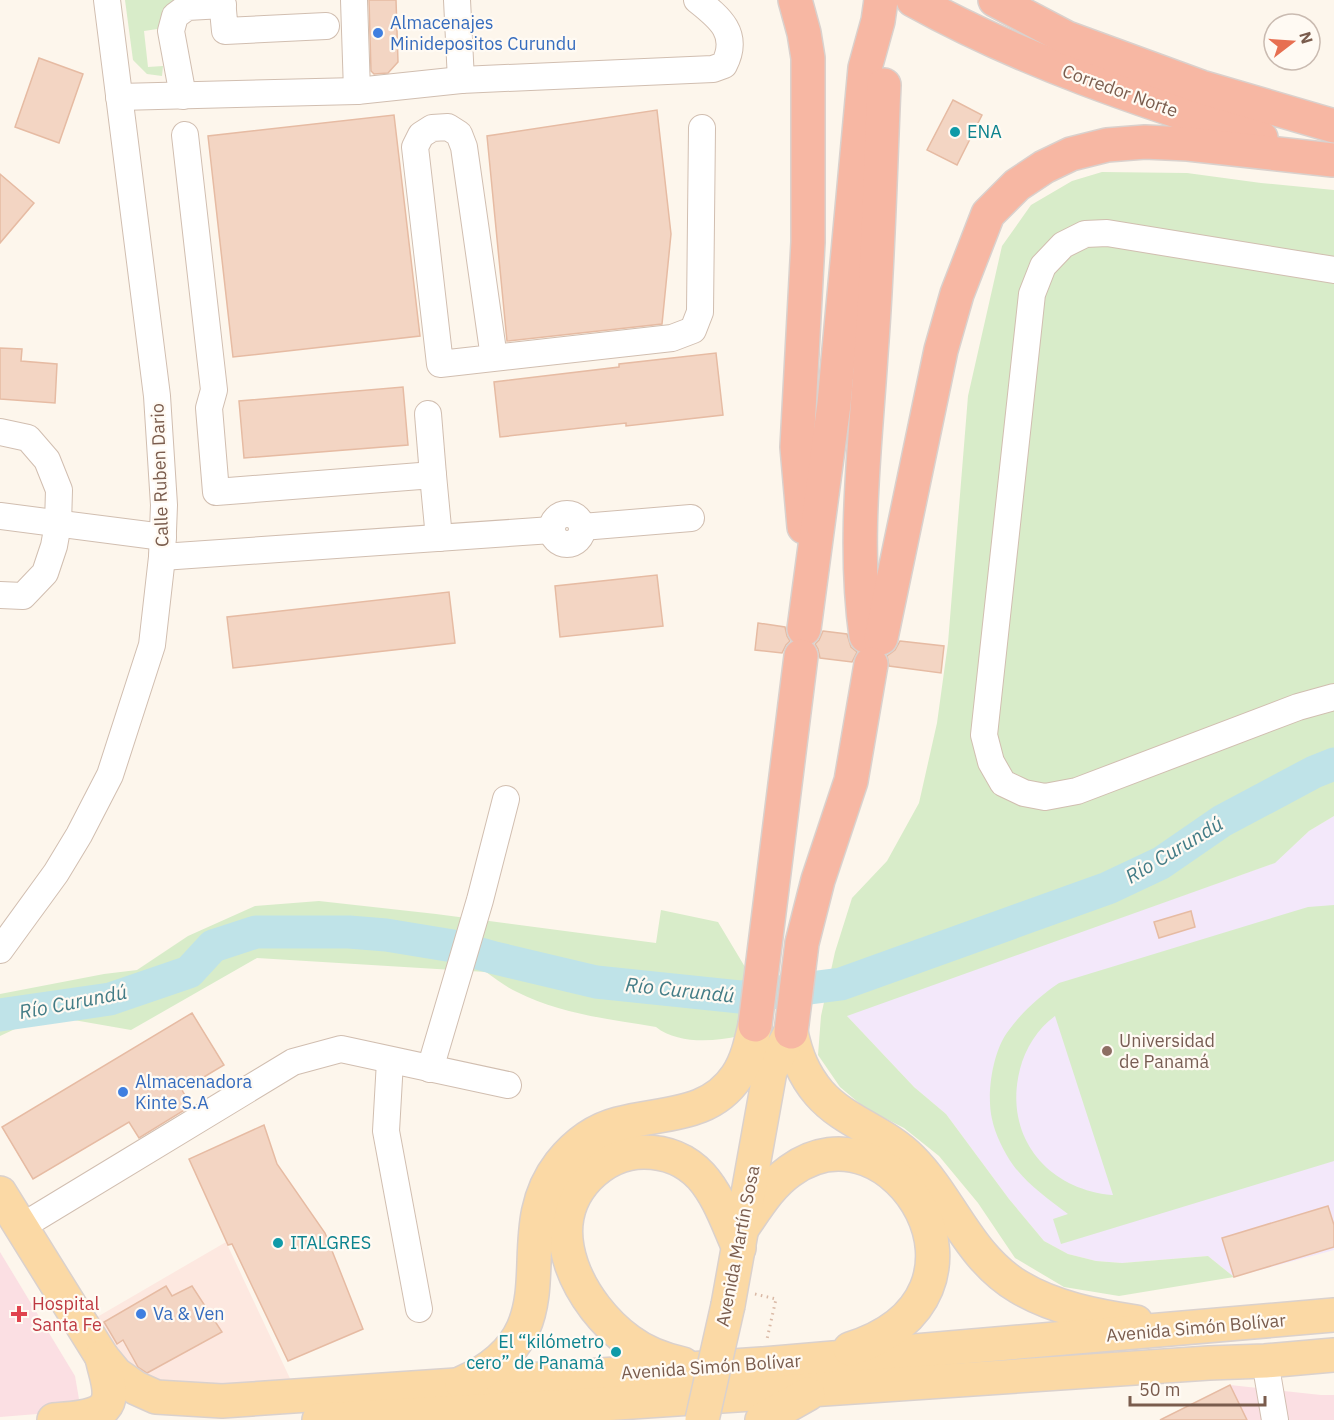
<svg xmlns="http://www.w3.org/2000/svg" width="1334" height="1420" viewBox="0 0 1334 1420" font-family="'IBM Plex Sans',sans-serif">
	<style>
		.commercial { fill: #fde8e0 }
		.education { fill: #f3e8fa }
		.medical { fill: #fbdfe3 }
		.green { fill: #d8ecc9; fill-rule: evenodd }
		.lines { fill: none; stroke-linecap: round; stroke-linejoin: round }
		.river { stroke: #bfe3e8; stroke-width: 33 }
		.building { fill: #f3d5c3; stroke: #e6bba3; stroke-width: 1.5 }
		.minor-casing { stroke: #d1beb0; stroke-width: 28 }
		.major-casing { stroke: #dad1cd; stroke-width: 36 }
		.highway-casing { stroke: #dad1cd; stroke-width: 36 }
		.path { stroke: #d9b8a5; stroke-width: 3; stroke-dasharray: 1.5 4.5; stroke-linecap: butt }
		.minor { stroke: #fff; stroke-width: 26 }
		.major { stroke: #fbd9a5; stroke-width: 33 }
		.highway { stroke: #f7b7a3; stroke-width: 33 }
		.major-bridge-casing { stroke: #dad1cd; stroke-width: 36; stroke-linecap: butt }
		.major-bridge { stroke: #fbd9a5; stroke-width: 33 }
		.shop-dot { fill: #3f7fe0; stroke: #fffaf3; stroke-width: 2 }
		.culture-dot { fill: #0f9aa8; stroke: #fffaf3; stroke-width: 2 }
		.education-dot { fill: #8d6e63; stroke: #fffaf3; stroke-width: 2 }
		.health-dot { fill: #e0444e; stroke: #fffaf3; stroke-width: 2 }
		.labels { text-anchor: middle; stroke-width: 4.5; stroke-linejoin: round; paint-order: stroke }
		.shop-label { font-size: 18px; fill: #366cbe; stroke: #fffaf3; text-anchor: start }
		.street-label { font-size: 18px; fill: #7a5c4d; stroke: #fffaf3 }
		.culture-label { font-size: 18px; fill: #0d838f; stroke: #fffaf3; text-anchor: start }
		.education-label { font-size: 18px; fill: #785e54; stroke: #fffaf3; text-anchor: start }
		.health-label { font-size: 18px; fill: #be3a42; stroke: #fffaf3; text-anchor: start }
		.water-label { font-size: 20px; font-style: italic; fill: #437c86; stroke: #fffaf3 }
	</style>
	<rect width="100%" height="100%" fill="#fdf6ec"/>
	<polygon class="commercial" points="226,1242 294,1387 176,1392 124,1366 92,1320"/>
	<polygon class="education" points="1334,816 1334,1250 1234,1277 1208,1256 1122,1263 1096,1261 1068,1254 1044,1241 1009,1199 946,1114 914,1087 846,1015 1274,863 1309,831"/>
	<g class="medical">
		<polygon points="0,1252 75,1376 79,1399 62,1412 0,1417"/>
		<polygon points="1230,1385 1321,1395 1334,1395 1334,1420 1160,1420"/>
	</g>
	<g class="green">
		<polygon points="125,0 191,0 164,28 144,31 148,67 163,66 162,76 147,74 133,60"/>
		<polygon points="1102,172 1187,173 1261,183 1334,190 1334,816 1309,831 1275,863 847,1016 914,1087 946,1114 1009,1199 1044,1241 1068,1254 1096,1261 1122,1263 1208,1256 1234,1277 1119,1296 1064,1287 1015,1258 978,1203 939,1156 904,1128 865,1108 840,1087 818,1055 821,1016 835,952 852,898 887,861 919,803 937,723 948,643 968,396 1002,246 1031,205 1072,181"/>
		<path d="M319,901L436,914L656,943L661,910L718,922L745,967L739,1036C714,1042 677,1044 656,1027C609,1019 560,1014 517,992C506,987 496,979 486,972L257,958L131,1030L45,1015L0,1036V994L104,974L137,970L188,936L255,906Z"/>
		<path d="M1334,905V1161L1061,1244L1053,1219L1068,1214C1048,1199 1028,1185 1013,1165C1004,1152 995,1134 992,1119C986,1093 993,1050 1009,1030C1023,1011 1040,996 1059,983L1308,907ZM1055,1016L1113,1195H1112C1046,1189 1003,1135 1020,1069C1025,1049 1038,1028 1055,1016Z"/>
	</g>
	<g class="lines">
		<polyline class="river" points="0,1015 110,999 189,972 213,946 256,932 349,932 386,935 453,946 495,958 596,982 740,997 841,984 1108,888 1161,863 1222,821 1314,772 1334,764"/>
	</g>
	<g class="building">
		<polygon points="369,0 396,0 398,62 388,73 374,74 371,71"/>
		<polygon points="39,58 83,74 59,143 15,127"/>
		<polygon points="953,100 982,115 957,165 927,150"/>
		<polygon points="657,110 671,234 662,324 507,341 487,136"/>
		<polygon points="394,115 420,336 233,357 208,136"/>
		<polygon points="0,174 34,203 0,243"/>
		<polygon points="0,348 22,349 21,361 57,364 55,403 0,399"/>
		<polygon points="716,353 723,415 626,426 626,423 500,437 494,382 619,367 619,364"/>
		<polygon points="403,387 408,445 244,458 239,401"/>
		<polygon points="657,575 663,626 560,637 555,586"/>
		<polygon points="449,592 455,643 233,668 227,617"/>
		<polygon points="758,623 785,627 787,636 790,641 786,645 782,653 755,650"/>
		<polygon points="823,631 847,634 851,647 857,652 852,662 820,658 818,649 815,644 819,640"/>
		<polygon points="900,641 944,646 941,673 889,666 887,656 895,650"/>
		<polygon points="1191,911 1195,927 1159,938 1154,922"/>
		<polygon points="192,1013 224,1065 182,1090 191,1106 139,1138 129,1122 33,1179 2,1127"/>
		<polygon points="264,1125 277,1164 325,1233 363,1329 288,1361 232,1244 228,1245 189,1159"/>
		<polygon points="1328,1206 1334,1225 1334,1247 1234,1277 1222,1238"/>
		<polygon points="166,1286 172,1296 192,1286 222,1332 147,1373 138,1367 123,1340 117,1344 104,1322"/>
		<polygon points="1230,1385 1247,1420 1160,1420"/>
	</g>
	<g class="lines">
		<g class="minor-casing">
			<g id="minor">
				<polyline points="222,0 225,31 326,26"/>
				<polyline points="354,0 357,91"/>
				<polyline points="457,0 461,80"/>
				<polyline points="183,96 171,31 175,16 187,7 223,5"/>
				<path d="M119,97L357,91L461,80L713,69L724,65C740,34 720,18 697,0"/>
				<polyline points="185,135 214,390 209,408 216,492 433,475 439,538"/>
				<polyline points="1334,270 1107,233 1085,234 1063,245 1043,266 1032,294 984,735 991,762 1003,783 1024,793 1045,797 1077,791 1298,707 1334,697"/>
				<polyline points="494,358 464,147 459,134 448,127 432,128 421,135 415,147 440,364 672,338 693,330 700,312 702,128"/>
				<polyline points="428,414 433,475"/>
				<polyline points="0,432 28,438 47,460 59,490 58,524 54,546 45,573 23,596 0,595"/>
				<circle cx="567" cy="529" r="15"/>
				<polyline points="0,516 163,537"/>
				<polyline points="582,527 691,518"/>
				<polyline points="162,557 552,530"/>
				<polyline points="0,950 56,873 79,835 110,775 152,645 162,557 164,505 157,396 107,0"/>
				<polyline points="390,1061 386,1131 419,1309"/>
				<polyline points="430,1069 480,900 506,799"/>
				<polyline points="21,1227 293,1062 341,1049 508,1085"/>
				<polyline points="1265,1361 1275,1420"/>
			</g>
		</g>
		<g class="major-casing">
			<g id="major">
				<path d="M791,1032C796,1055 803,1074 819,1093C844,1122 885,1132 911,1159C951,1199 968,1257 1019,1287C1054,1308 1096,1316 1136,1322"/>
				<polyline points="0,1193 102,1357 116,1374 136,1388 156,1397 222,1401 762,1364 1334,1315"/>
				<path d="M743,1227C757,1207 770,1185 790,1171C893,1095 1019,1296 850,1349"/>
				<polyline points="728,1305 770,1071 791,1032"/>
				<path d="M683,1364C664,1360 645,1353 629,1341C581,1306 538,1229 588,1177C603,1162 622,1152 644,1152C666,1152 686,1160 701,1176C719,1196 728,1224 739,1248"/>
				<path d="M462,1383C579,1331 502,1239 560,1164C575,1145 595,1130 618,1124C661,1112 709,1118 737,1076C747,1061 751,1043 755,1025"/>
				<path d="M54,1420C71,1418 109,1419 109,1395C110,1383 104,1369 102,1357"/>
				<polyline points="319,1420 588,1405 1209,1363 1265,1361 1334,1355"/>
				<polyline points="762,1420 808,1394"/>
			</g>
		</g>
		<g class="highway-casing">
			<g id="highway">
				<polyline points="795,0 804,33 808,58 808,242 797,447 804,527"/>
				<path d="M913,0C1023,61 1142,101 1261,138"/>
				<polyline points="995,0 1067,38 1201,87 1334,126"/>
				<polyline points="804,629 834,404 865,68 878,21 881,0"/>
				<path d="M866,636C853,543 865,448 871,354C878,265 880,175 884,85"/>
				<polyline points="881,638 941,350 957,294 988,214 1017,185 1044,167 1071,154 1107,145 1145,142 1188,144 1333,160"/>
				<polyline points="755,1025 801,656"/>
				<polyline points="791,1032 802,943 818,880 851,781 871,664"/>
			</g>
		</g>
		<polyline class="path" points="755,1294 776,1299 767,1339"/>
		<use href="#minor" class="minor"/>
		<use href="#major" class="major"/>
		<use href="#highway" class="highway"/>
		<g class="major-bridge-casing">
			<polyline id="major-bridge" points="702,1420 728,1305"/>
		</g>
		<use href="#major-bridge" class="major-bridge"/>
	</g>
	<g class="shop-dot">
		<circle cx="378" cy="33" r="6"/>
		<circle cx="123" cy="1092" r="6"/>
		<circle cx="141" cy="1314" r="6"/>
	</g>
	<g class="culture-dot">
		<circle cx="955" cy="132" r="6"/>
		<circle cx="278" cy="1243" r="6"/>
		<circle cx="616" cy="1352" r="6"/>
	</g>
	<circle class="education-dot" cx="1107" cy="1051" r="6"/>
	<path class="health-dot" d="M16 1305h6v6h6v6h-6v6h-6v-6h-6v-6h6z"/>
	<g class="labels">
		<g class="shop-label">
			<text x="390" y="29">Almacenajes<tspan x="390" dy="21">Minidepositos Curundu</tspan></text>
			<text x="135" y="1088">Almacenadora<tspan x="135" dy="21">Kinte S.A</tspan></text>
			<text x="153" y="1320">Va &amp; Ven</text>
		</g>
		<g class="street-label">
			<text transform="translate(1120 91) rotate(20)" y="6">Corredor Norte</text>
			<text transform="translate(160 475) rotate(-92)" y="6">Calle Ruben Dario</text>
			<text transform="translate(738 1246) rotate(-79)" y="6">Avenida Martín Sosa</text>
			<text transform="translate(1196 1328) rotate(-5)" y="6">Avenida Simón Bolívar</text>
			<text transform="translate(711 1367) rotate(-4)" y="6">Avenida Simón Bolívar</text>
		</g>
		<g class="culture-label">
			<text x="967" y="138">ENA</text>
			<text x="290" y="1249">ITALGRES</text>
			<text x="604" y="1348" text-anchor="end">El “kilómetro<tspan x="604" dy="21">cero” de Panamá</tspan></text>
		</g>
		<g class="education-label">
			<text x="1119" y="1047">Universidad<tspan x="1119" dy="21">de Panamá</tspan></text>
		</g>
		<g class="health-label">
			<text x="32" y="1310">Hospital<tspan x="32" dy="21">Santa Fe</tspan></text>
		</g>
		<g class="water-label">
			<text transform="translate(1174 850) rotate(-31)" y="7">Río Curundú</text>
			<text transform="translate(680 990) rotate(6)" y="7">Río Curundú</text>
			<text transform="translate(73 1002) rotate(-11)" y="7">Río Curundú</text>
		</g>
	</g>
	<g transform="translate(1292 42) rotate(73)"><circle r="28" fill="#fffaf3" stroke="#cabbb1" stroke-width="1.5"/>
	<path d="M0-4.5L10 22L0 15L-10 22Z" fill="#e76f51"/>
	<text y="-9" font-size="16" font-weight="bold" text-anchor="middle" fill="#7a5c4d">N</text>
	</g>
	<path d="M1130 1396v9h135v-9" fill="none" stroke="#7a5c4d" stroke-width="3"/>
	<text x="1139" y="1396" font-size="18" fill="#7a5c4d" stroke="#fffaf3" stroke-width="4.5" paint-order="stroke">50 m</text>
</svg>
